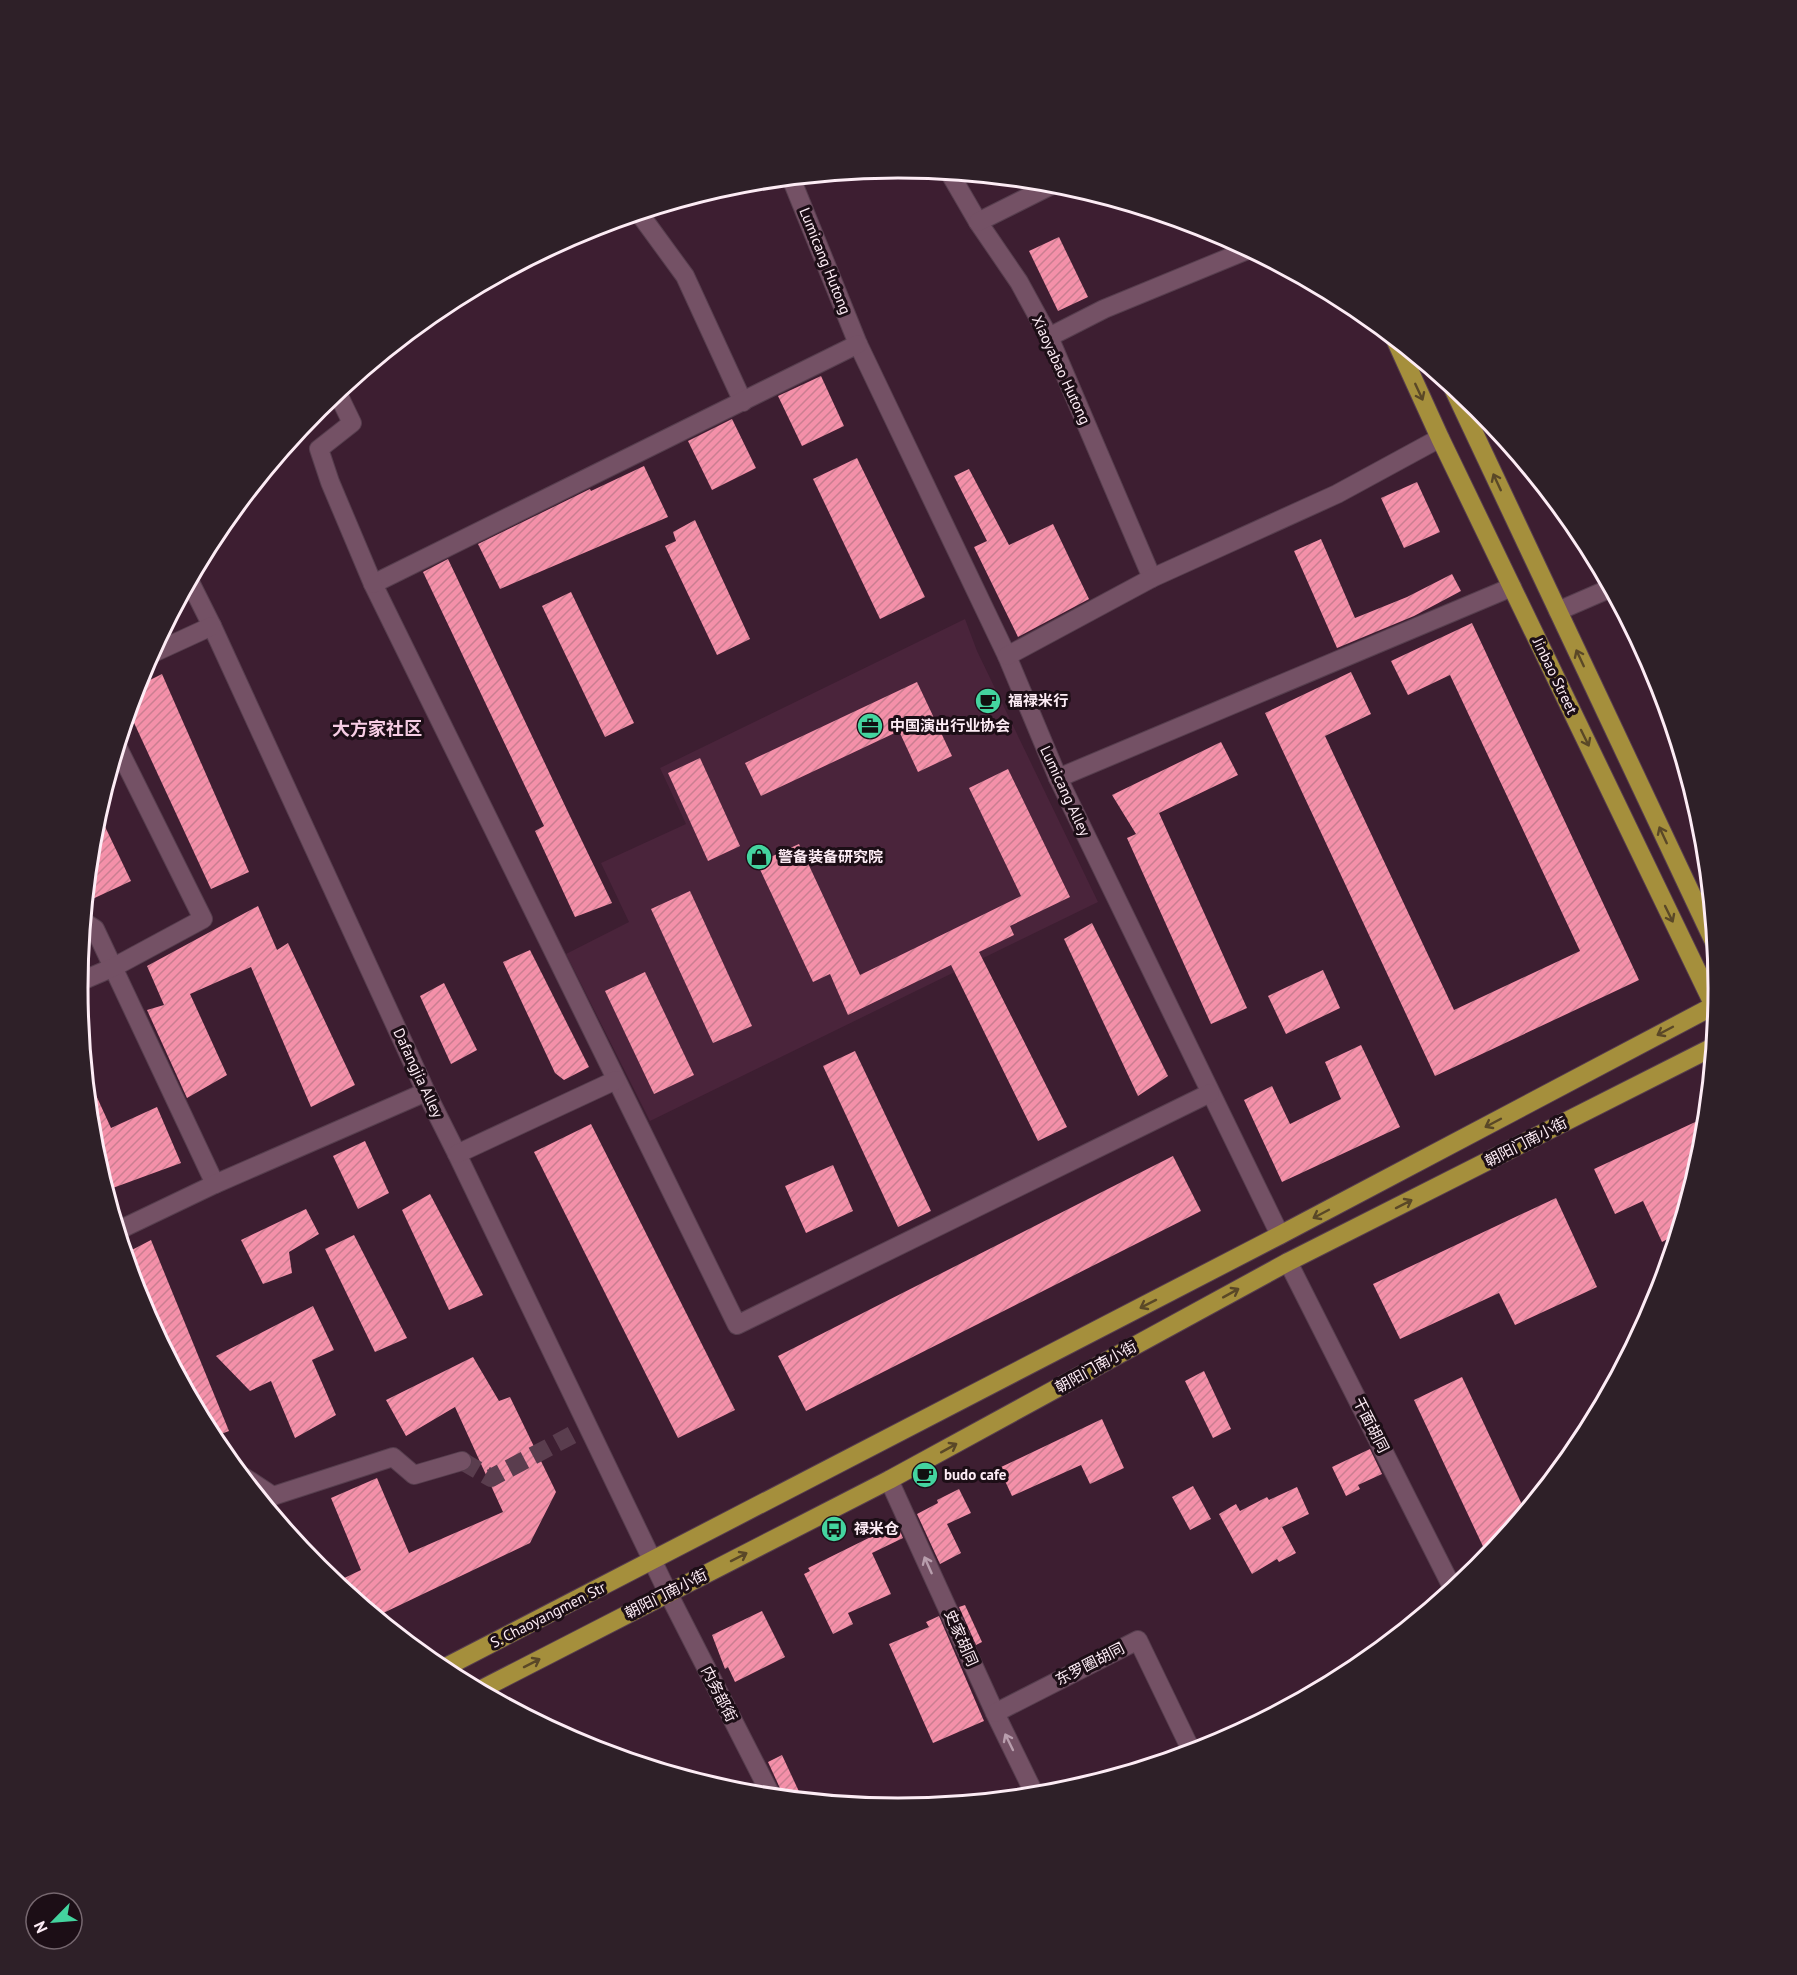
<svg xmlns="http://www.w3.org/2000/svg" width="1797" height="1975" viewBox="0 0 1797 1975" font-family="'PT Sans','Noto Sans SC',sans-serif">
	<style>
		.built { fill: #4a243b }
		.building { fill: url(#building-hatch) }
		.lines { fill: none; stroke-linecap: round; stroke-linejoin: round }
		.minor-tunnel { stroke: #5a3d4e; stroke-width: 18; stroke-dasharray: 18 9; stroke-linecap: butt }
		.minor-casing { stroke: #573e4e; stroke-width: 20 }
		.major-casing { stroke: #573e4e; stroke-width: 20 }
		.minor { stroke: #745165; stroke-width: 18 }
		.major { stroke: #a58f3c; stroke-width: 18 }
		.oneway { stroke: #5a4827 }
		.oneway2 { stroke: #b89ead }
		.labels { text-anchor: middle; stroke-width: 6; stroke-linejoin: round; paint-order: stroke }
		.street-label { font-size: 15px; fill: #fdecf5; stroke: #1c0e16 }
		.poi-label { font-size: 15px; font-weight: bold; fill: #fdecf5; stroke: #1c0e16; text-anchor: start }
		.quarter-label { font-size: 18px; font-weight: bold; fill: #f6cce3; stroke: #1c0e16 }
		.rim { fill: none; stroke: #fdecf5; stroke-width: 3 }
	</style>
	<defs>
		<pattern id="building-hatch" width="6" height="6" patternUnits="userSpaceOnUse" patternTransform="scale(1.5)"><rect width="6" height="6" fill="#f490a9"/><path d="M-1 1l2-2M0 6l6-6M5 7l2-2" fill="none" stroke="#ca7e91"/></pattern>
	</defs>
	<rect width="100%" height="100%" fill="#3d1e31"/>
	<polygon class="built" points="965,619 977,651 1098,902 650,1121 566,954 629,922 601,863 686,824 660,768"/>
	<g class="building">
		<polygon points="1059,237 1088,297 1058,311 1029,251"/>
		<polygon points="821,376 844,426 802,446 778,396"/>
		<polygon points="732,419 756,468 712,490 688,441"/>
		<polygon points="857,458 925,597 880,619 813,479"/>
		<polygon points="644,466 668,517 500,589 478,544 590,489 591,491"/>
		<polygon points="969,469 1009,545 1053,524 1089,599 1018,637 974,547 987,541 954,476"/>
		<polygon points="1417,482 1440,532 1404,548 1381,498"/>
		<polygon points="695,520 750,639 717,655 665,546 676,541 673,532"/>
		<polygon points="1321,539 1355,618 1407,597 1452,574 1461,591 1414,616 1337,648 1294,551"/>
		<polygon points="448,559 568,812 612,903 575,917 535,831 544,826 423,572"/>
		<polygon points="571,592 634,723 605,737 542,606"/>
		<polygon points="1472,623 1639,980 1435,1076 1265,713 1351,672 1371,714 1325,736 1454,1010 1580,951 1450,675 1408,695 1391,661"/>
		<polygon points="162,674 249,872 211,889 129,712 136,687"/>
		<polygon points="917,682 952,756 918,772 899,731 761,796 745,763"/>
		<polygon points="1221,742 1238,775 1159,813 1247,1008 1211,1024 1127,838 1136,834 1112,795"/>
		<polygon points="700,758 740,846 708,861 668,773"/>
		<polygon points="1008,769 1070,897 1010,926 1014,935 979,952 1067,1127 1038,1141 951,965 848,1015 830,974 813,982 757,863 799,844 860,975 1021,896 969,788"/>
		<polygon points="98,812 131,881 86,902 94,827"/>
		<polygon points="690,891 752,1026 713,1043 651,909"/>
		<polygon points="258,906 277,950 288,943 355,1085 311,1107 251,967 190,994 227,1075 187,1098 147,1010 164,1005 147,966"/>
		<polygon points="1092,923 1168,1076 1138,1096 1064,939"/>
		<polygon points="530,950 589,1067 564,1080 555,1073 503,962"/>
		<polygon points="1323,970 1340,1008 1286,1034 1268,996"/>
		<polygon points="645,972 694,1075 654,1094 605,991"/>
		<polygon points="444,983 477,1050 451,1064 420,996"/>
		<polygon points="1361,1045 1400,1127 1282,1182 1244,1100 1272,1086 1290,1124 1341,1099 1325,1062"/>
		<polygon points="855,1051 931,1211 898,1227 823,1066"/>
		<polygon points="90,1082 111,1128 157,1107 181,1163 110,1189 94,1147 87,1083"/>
		<polygon points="1706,1117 1703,1148 1677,1234 1662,1242 1643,1201 1615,1214 1594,1169"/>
		<polygon points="591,1124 735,1410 678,1438 534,1152"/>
		<polygon points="365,1141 389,1193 358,1209 333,1156"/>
		<polygon points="1173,1156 1201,1211 806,1411 778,1356"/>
		<polygon points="833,1165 853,1211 806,1233 785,1186"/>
		<polygon points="430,1194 483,1295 449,1310 402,1210"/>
		<polygon points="1556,1198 1597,1287 1515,1325 1499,1293 1400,1339 1373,1284"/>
		<polygon points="306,1209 319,1234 289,1252 292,1273 263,1284 241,1240"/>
		<polygon points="354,1235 407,1338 375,1352 325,1249"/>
		<polygon points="151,1240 229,1431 213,1437 140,1301 126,1253"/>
		<polygon points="313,1306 334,1350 312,1360 336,1415 295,1438 271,1381 250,1391 216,1356"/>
		<polygon points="473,1357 499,1401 510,1397 556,1492 530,1543 377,1616 336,1582 361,1570 331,1498 377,1478 409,1553 503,1512 455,1407 406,1436 386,1400"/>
		<polygon points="1204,1371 1231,1429 1213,1438 1185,1381"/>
		<polygon points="1462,1377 1525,1511 1488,1557 1414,1400"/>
		<polygon points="1102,1419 1124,1468 1090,1484 1081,1465 1012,1496 999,1468"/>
		<polygon points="1370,1449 1382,1474 1358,1485 1360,1489 1346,1496 1332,1467"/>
		<polygon points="1193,1486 1211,1519 1190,1530 1172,1497"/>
		<polygon points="1297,1487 1309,1514 1282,1527 1296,1553 1279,1562 1277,1559 1252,1574 1219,1514 1236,1504 1240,1511 1267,1497 1269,1500"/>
		<polygon points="959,1489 971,1513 947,1524 961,1553 940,1564 917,1514 938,1503 937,1500"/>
		<polygon points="897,1524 903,1538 872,1553 891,1594 848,1613 853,1624 833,1634 804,1574 810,1571 808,1568"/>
		<polygon points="965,1605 982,1642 976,1645 959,1607"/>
		<polygon points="762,1611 785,1657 735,1682 728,1667 725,1669 712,1635"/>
		<polygon points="939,1616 984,1721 933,1743 889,1644 929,1627 926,1622"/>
		<polygon points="782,1755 802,1798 784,1797 768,1762"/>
	</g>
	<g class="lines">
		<polyline class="minor-tunnel" points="462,1461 491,1478 572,1435"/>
		<g class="minor-casing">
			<g id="minor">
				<polyline points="949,172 978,222 1019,282 1049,337 1152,578"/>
				<polyline points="791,178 858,344 1007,656 1058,778 1280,1235"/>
				<polyline points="639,213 685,276 743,402"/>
				<polyline points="978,222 1056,183"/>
				<polyline points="1049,337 1104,309 1250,249"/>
				<polyline points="858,344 373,584 737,1325 1210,1093"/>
				<polyline points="337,392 352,423 319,449 330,482 373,584"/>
				<polyline points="190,582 212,626 426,1092 457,1154 668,1593 771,1795"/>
				<polyline points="1558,611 1611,588"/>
				<polyline points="151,654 212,626"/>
				<polyline points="1007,656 1152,578 1337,494 1440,438"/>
				<polyline points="1058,778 1512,587"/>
				<polyline points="84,922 95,929 215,1184"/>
				<polyline points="79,982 114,967 203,919 118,748"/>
				<polyline points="457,1154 616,1080"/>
				<polyline points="119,1230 215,1184 426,1092"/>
				<polyline points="1288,1262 1453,1589"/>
				<polyline points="244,1477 273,1496 393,1457 414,1475 462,1461"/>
				<polyline points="889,1480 995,1713 1035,1795"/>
				<polyline points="995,1713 1138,1640 1192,1752"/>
			</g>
		</g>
		<g class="major-casing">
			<g id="major">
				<polyline points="1395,339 1440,438 1717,1012"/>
				<polyline points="1452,386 1715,944"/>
				<polyline points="442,1669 1280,1235 1717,1004"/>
				<polyline points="480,1690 889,1480 1288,1262 1713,1047"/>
			</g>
		</g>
		<use href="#minor" class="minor"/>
		<use href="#major" class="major"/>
	</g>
	<defs><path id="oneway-shaft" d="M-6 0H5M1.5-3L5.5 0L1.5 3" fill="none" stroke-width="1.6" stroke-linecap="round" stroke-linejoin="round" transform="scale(1.5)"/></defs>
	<g class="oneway">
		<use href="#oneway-shaft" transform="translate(1419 392) rotate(65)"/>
		<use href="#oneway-shaft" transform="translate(1497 482) rotate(-115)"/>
		<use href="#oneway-shaft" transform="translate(1580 658) rotate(-115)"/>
		<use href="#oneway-shaft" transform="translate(1585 738) rotate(64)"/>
		<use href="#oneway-shaft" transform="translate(1663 835) rotate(-115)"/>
		<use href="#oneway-shaft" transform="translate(1669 914) rotate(64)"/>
		<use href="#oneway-shaft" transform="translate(1665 1031) rotate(152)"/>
		<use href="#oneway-shaft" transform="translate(1493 1123) rotate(152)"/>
		<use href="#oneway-shaft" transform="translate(1404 1204) rotate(-27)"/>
		<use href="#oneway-shaft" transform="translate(1321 1214) rotate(152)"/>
		<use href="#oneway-shaft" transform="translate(1231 1293) rotate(-29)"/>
		<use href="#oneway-shaft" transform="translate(1148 1304) rotate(153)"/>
		<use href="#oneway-shaft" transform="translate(949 1448) rotate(-29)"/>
		<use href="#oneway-shaft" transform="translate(739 1557) rotate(-27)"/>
		<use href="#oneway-shaft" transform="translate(532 1663) rotate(-27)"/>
	</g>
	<g class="oneway2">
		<use href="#oneway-shaft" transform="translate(928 1565) rotate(-114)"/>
		<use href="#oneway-shaft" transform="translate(1009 1742) rotate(-116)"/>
	</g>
	<defs>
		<g id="cafe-disc" transform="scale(1.35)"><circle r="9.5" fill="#44d49f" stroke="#1c0e16"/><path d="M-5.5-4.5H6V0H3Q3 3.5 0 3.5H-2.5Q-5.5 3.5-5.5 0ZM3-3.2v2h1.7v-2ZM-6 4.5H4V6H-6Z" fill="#111"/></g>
		<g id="office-disc" transform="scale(1.35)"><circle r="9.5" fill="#44d49f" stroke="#1c0e16"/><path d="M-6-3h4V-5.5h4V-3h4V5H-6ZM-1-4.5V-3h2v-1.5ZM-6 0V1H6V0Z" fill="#111"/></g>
		<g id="shop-disc" transform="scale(1.35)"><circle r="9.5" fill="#44d49f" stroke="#1c0e16"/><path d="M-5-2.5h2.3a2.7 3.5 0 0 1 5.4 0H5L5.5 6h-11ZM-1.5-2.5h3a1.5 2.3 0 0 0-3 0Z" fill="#111"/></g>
		<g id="bus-disc" transform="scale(1.35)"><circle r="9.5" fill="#44d49f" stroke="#1c0e16"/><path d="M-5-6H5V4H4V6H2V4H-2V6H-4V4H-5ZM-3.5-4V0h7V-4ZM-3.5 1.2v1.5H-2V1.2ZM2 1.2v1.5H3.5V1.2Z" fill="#111"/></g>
	</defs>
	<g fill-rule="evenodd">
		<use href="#cafe-disc" x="988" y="701"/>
		<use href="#office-disc" x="870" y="726"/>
		<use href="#shop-disc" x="759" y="857"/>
		<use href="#cafe-disc" x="925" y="1475"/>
		<use href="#bus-disc" x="834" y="1529"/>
	</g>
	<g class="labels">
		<g class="street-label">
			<text transform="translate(825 261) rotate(68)" y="5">Lumicang Hutong</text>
			<text transform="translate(1061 370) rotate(65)" y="5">Xiaoyabao Hutong</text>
			<text transform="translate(1555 676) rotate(64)" y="5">Jinbao Street</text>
			<text transform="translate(1065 791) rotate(65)" y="5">Lumicang Alley</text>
			<text transform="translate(418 1073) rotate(65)" y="5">Dafangjia Alley</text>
			<text transform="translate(1526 1142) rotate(-27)" y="5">朝阳门南小街</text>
			<text transform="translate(1096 1367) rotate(-29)" y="5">朝阳门南小街</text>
			<text transform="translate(1371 1425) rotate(63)" y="5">干面胡同</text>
			<text transform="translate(666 1594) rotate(-27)" y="5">朝阳门南小街</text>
			<text transform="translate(548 1615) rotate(-27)" y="5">S. Chaoyangmen Str</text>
			<text transform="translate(961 1638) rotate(66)" y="5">史家胡同</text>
			<text transform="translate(1090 1664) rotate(-27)" y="5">东罗圈胡同</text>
			<text transform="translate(719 1694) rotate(63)" y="5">内务部街</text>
		</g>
		<g class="poi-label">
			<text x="1008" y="706">福禄米行</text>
			<text x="890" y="731">中国演出行业协会</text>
			<text x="778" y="862">警备装备研究院</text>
			<text x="944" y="1480">budo cafe</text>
			<text x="854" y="1534">禄米仓</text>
		</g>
		<g class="quarter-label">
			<text x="377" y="735">大方家社区</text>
		</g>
	</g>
	<path d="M0 0H1797V1975H0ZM88 988a810 810 0 1 1 1620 0a810 810 0 1 1-1620 0Z" fill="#2e2028" fill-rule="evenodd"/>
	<path class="rim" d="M88 988a810 810 0 1 1 1620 0a810 810 0 1 1-1620 0Z"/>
	<g transform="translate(54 1921) rotate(245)"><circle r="28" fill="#1c0e16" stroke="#76676f" stroke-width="1.5"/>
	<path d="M0-4.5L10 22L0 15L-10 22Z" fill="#44d49f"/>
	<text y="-9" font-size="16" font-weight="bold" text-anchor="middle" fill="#fdecf5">N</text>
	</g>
</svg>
